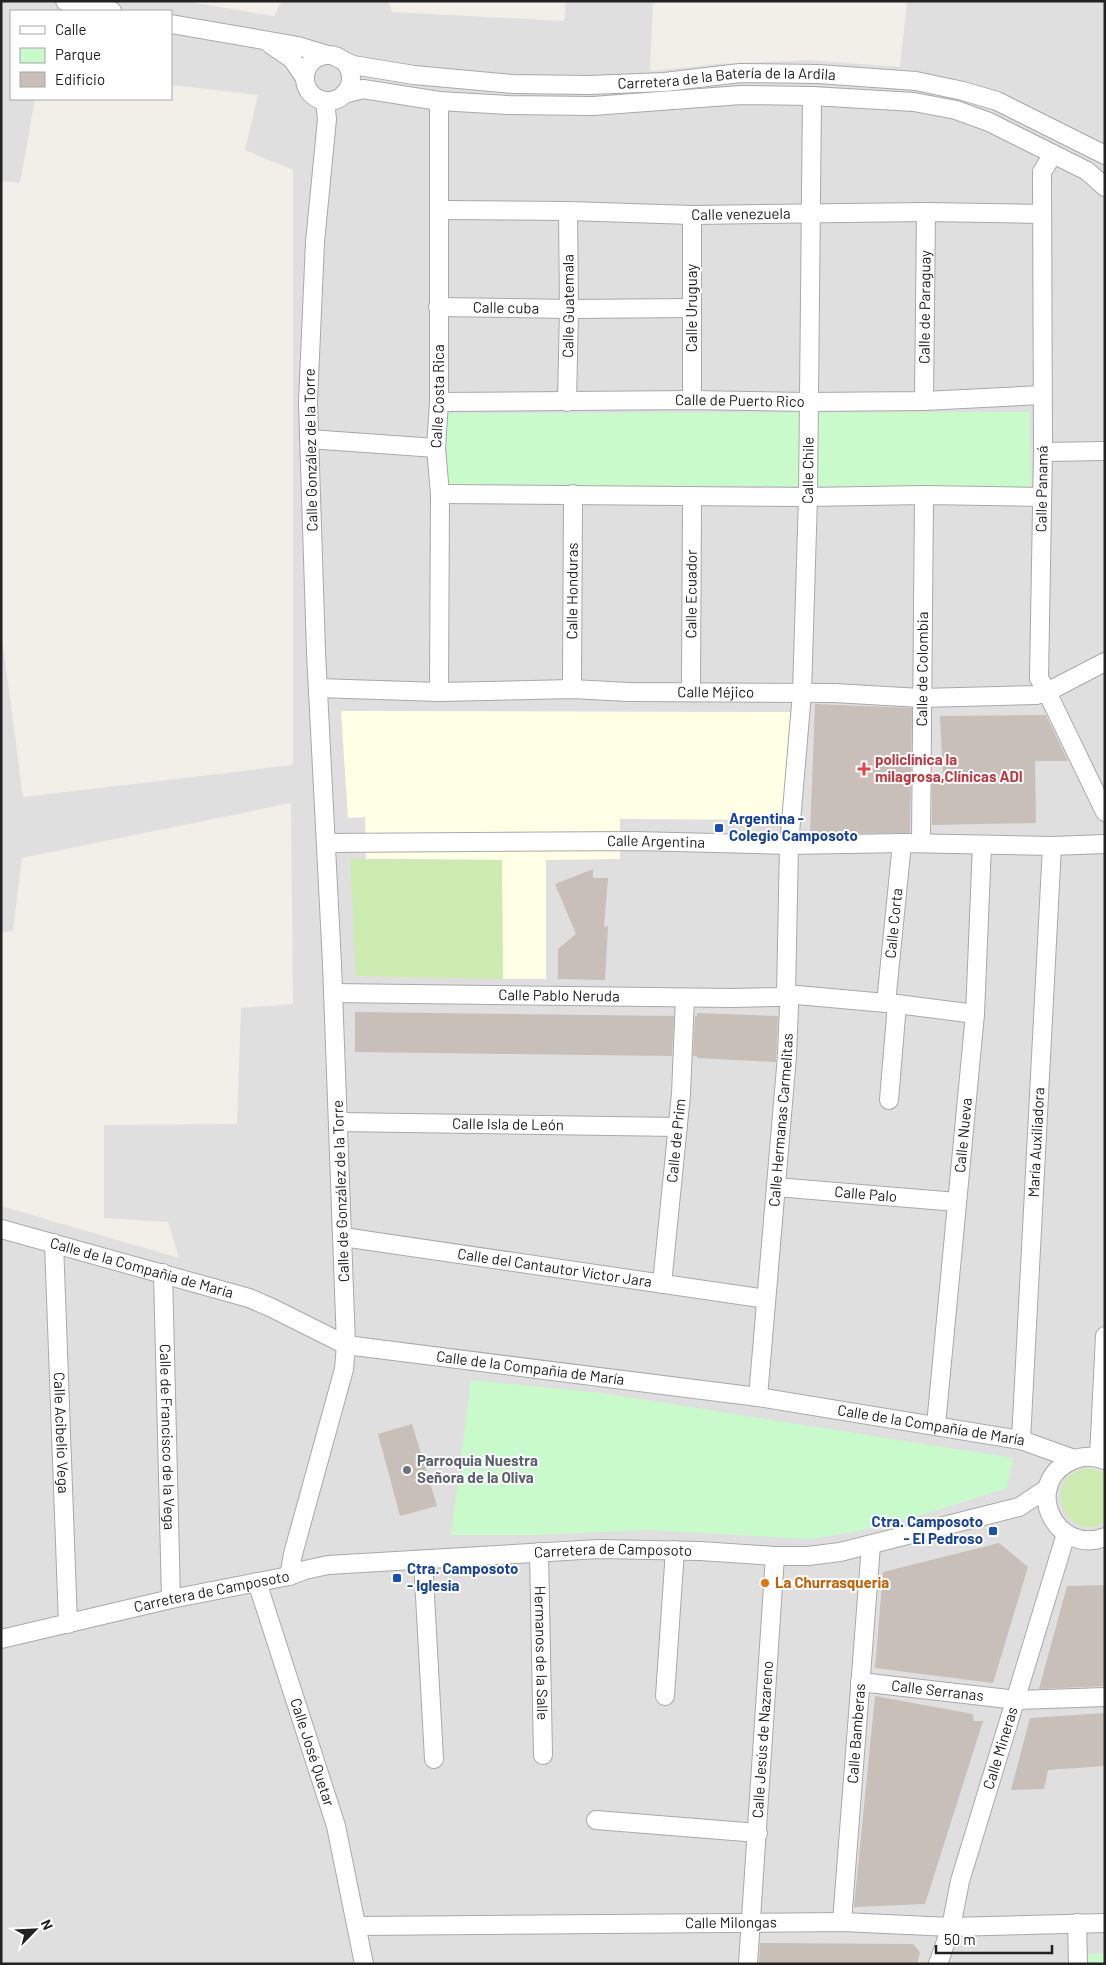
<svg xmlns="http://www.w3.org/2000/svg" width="1106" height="1965" viewBox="0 0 1106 1965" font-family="Barlow,sans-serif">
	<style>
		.residential { fill: #e0dfdf }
		.education { fill: #ffffe5 }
		.grass { fill: #cdebb0 }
		.park { fill: #c8facc }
		.building { fill: #c7bfb8 }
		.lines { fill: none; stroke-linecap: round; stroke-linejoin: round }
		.minor-casing { stroke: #a9a9a9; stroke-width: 20 }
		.minor { stroke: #fff; stroke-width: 18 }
		.health-dot { fill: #e0444e; stroke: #fff; stroke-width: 2 }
		.transit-dot { fill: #1a4fb4; stroke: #fff; stroke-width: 2 }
		.worship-dot { fill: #6b7280; stroke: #fff; stroke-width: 2 }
		.food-dot { fill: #e8710a; stroke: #fff; stroke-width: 2 }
		.labels { text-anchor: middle; stroke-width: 4; stroke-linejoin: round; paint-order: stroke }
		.street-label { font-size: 15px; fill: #222; stroke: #fff }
		.health-label { font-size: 15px; font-weight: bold; fill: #be3a42; stroke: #fff; text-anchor: start }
		.transit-label { font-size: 15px; font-weight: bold; fill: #164399; stroke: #fff; text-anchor: start }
		.worship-label { font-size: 15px; font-weight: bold; fill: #5b616d; stroke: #fff; text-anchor: start }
		.food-label { font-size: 15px; font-weight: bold; fill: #c56008; stroke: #fff; text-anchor: start }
	</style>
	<rect width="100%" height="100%" fill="#f2efe9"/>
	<polygon class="residential" points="1,1 183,1 274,16 282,1 388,1 392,12 564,21 566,1 653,1 650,71 718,64 809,60 900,67 907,1 1105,1 1105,1964 1,1964 1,1206 179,1258 168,1222 104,1218 104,1125 237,1124 241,1008 293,1004 291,803 22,858 13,931 1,932 1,630 23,797 293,765 293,170 245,150 258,95 171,85 171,11 11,11 11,99 35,99 20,183 1,181"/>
	<polygon class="education" points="341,711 796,712 798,820 620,819 620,859 546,860 546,979 503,979 501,860 366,859 365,817 348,818"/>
	<g class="grass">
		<polygon points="350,859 502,860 503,979 356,976"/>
		<path d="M1090,1468L1105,1473V1522C1069,1547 1034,1476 1090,1468Z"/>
	</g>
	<g class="park">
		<polygon points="1029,412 1031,487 448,485 446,413"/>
		<path d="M471,1380L601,1393L1013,1458L1007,1488C942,1509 877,1531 809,1539L646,1530L537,1535H451Z"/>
		<polygon points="1105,1953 1105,1964 1087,1964 1087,1954"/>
	</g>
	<g class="building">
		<polygon points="815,704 912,708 910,833 810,834"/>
		<polygon points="1046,715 1068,761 1035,761 1036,823 932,825 932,777 943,777 940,716"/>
		<polygon points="593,869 593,878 608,878 604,927 608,926 605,980 558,979 558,949 576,934 555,884"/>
		<polygon points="355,1012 674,1016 672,1056 355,1052"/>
		<polygon points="697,1013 778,1016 776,1062 697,1058 697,1056 693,1056 695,1016 697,1016"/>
		<polygon points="412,1424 437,1506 400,1516 378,1434"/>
		<polygon points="999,1543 1028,1567 993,1683 875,1668 883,1572"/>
		<polygon points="1105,1585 1105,1686 1039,1689 1067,1586"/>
		<polygon points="875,1696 973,1714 974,1721 983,1721 925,1904 854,1907"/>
		<polygon points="1105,1713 1105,1766 1048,1770 1044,1789 1011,1790 1030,1718"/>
		<polygon points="760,1943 913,1944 920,1952 917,1964 759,1964"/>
	</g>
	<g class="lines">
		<g class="minor-casing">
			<g id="minor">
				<polyline points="65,1 112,11"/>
				<polyline points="171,24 298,46 328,55"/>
				<polyline points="270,44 292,59 305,78"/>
				<circle cx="328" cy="78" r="23"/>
				<path id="s1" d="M336,57L353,65L414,75L513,84L589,85L665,82L740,73L818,74L916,81L963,91L997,101L1105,155"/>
				<polyline points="344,94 363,89 439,101 508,105 593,106 741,95 812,96 914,102 956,110 989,122 1087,171 1105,187"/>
				<polyline points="1053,154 1042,172 1043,452 1039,678 1047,692 1105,812"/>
				<path id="s2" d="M440,210L568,211L692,215L926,212L1042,214"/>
				<polyline points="692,215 692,400"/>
				<path id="s3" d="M438,307L569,309L692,308"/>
				<path id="s4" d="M924,401L926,212"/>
				<path id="s5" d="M439,402L692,400L808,402L924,401L1042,395"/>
				<path id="s6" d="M567,402L569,309L568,211"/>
				<polyline points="309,439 436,448"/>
				<polyline points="1043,452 1105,451"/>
				<polyline points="440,494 808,497 924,495 1041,497"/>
				<path id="s7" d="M318,688L439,692L572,689L628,692L834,693L921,698L1036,695L1047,692L1105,662"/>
				<path id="s8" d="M572,689L573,494"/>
				<path id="s9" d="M439,692L440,494L436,448L439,402V101"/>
				<path id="s10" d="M691,692L692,496"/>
				<path id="s11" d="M326,843L635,841L789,845L902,843L1052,846L1105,844"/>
				<path id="s12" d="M921,843L924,495"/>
				<path id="s13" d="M333,993L733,998L778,997L786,994L897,1004L975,1014"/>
				<path id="s14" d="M886,1003L902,843"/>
				<polyline points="889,1100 897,1004"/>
				<path id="s15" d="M338,1122L678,1127"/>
				<path id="s16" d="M776,1187L957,1202"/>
				<path id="s17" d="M1,1229L249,1298L272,1308L346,1345L758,1397L1021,1440L1074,1459"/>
				<path id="s18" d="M343,1237L766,1299"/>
				<path id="s19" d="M54,1243L68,1624"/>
				<path id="s20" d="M163,1273L171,1599"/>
				<path id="s21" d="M662,1284L681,1094L685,998"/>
				<path id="s22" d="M758,1397L787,1056L789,1006L786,994L789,845L802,693L808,497L812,96"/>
				<path id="s23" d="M936,1425L975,1014L982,845"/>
				<path id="s24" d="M1021,1440L1052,846"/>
				<polyline points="1099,1458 1105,1336"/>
				<path d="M1105,1460C1092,1455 1079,1456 1067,1463C1023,1488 1057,1556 1105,1537"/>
				<path id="s25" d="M539,1552L543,1755"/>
				<polyline points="423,1560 434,1759"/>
				<polyline points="289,1576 293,1554 344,1369 346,1345 332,964 316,652 308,402 315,242 327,119 325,101"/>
				<path id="s26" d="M257,1582L336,1826L364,1964"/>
				<path id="s27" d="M1,1639L171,1599L289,1576L305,1570L328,1565L599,1549L700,1551L775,1556H808L840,1552L1019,1507L1048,1488"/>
				<path id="s28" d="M860,1682L1017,1700L1105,1697"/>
				<polyline points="665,1696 675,1550"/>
				<polyline points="596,1820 758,1833"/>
				<path id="s29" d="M842,1922L871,1545"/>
				<polyline points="1077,1923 1078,1964"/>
				<path id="s30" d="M357,1926L842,1922L951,1927L1105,1923"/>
				<path id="s31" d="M748,1964L775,1556"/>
				<path id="s32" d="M938,1964L951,1927L960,1881L1066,1534"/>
			</g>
		</g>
		<use href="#minor" class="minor"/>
	</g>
	<path class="health-dot" d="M861.5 761.5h5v5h5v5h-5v5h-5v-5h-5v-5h5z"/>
	<g class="transit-dot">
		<rect x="714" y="823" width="10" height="10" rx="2.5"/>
		<rect x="988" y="1526" width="10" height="10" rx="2.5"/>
		<rect x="392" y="1573" width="10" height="10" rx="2.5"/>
	</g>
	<circle class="worship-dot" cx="407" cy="1470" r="5"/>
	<circle class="food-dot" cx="765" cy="1583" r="5"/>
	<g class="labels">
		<g class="street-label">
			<text dy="5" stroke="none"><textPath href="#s1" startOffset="394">Carretera de la Batería de la Ardila</textPath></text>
			<text dy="5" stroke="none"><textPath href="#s2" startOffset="301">Calle venezuela</textPath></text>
			<text dy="5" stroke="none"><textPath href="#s6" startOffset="96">Calle Guatemala</textPath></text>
			<text dy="5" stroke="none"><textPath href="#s4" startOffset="94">Calle de Paraguay</textPath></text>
			<text dy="5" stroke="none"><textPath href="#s3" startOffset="68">Calle cuba</textPath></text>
			<text transform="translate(692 308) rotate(-90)" y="5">Calle Uruguay</text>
			<text dy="5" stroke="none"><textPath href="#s9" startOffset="296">Calle Costa Rica</textPath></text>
			<text dy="5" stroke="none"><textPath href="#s5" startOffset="301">Calle de Puerto Rico</textPath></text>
			<text transform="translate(311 450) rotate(-91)" y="5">Calle González de la Torre</text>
			<text dy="5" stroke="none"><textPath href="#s22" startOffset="929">Calle Chile</textPath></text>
			<text transform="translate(1042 489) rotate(-89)" y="5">Calle Panamá</text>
			<text dy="5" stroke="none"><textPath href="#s8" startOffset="98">Calle Honduras</textPath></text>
			<text dy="5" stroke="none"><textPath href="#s10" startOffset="98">Calle Ecuador</textPath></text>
			<text dy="5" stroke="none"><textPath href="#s12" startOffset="174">Calle de Colombia</textPath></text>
			<text dy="5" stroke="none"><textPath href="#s7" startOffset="398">Calle Méjico</textPath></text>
			<text dy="5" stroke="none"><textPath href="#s11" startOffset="330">Calle Argentina</textPath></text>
			<text dy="5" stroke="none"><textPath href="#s14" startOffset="80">Calle Corta</textPath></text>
			<text dy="5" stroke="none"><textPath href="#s13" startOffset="226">Calle Pablo Neruda</textPath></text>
			<text dy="5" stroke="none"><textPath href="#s22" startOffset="278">Calle Hermanas Carmelitas</textPath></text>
			<text dy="5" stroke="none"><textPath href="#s15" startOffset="170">Calle Isla de León</textPath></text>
			<text dy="5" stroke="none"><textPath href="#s23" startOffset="291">Calle Nueva</textPath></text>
			<text dy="5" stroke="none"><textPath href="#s21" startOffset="144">Calle de Prim</textPath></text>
			<text dy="5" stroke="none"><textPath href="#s24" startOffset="298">María Auxiliadora</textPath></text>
			<text transform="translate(341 1191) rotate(-92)" y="5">Calle de González de la Torre</text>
			<text dy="5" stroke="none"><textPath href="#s16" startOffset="90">Calle Palo</textPath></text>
			<text dy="5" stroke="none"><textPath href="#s17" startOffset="146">Calle de la Compañía de María</textPath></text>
			<text dy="5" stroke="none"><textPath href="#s18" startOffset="214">Calle del Cantautor Víctor Jara</textPath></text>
			<text dy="5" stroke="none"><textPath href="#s17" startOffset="551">Calle de la Compañía de María</textPath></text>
			<text dy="5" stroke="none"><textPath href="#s17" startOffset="956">Calle de la Compañía de María</textPath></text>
			<text dy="5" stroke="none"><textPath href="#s19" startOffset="190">Calle Acibelio Vega</textPath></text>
			<text dy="5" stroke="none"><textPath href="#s20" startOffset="164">Calle de Francisco de la Vega</textPath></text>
			<text dy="5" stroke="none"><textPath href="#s27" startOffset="621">Carretera de Camposoto</textPath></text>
			<text dy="5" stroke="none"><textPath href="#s27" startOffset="216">Carretera de Camposoto</textPath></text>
			<text dy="5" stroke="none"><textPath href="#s25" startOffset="101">Hermanos de la Salle</textPath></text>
			<text dy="5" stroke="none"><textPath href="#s28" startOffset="78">Calle Serranas</textPath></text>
			<text dy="5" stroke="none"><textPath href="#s29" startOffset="189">Calle Bamberas</textPath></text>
			<text dy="5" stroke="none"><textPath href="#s31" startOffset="225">Calle Jesús de Nazareno</textPath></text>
			<text dy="5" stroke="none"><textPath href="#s32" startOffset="225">Calle Mineras</textPath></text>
			<text dy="5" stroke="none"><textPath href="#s26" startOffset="179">Calle José Quetar</textPath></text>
			<text dy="5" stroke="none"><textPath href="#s30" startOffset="374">Calle Milongas</textPath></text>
		</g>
		<g class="health-label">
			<text x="875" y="765">policlínica la<tspan x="875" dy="17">milagrosa,Clínicas ADI</tspan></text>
		</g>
		<g class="transit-label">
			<text x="729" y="824">Argentina -<tspan x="729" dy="17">Colegio Camposoto</tspan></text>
			<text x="983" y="1527" text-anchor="end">Ctra. Camposoto<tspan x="983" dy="17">- El Pedroso</tspan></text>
			<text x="407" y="1574">Ctra. Camposoto<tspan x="407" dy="17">- Iglesia</tspan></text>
		</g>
		<g class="worship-label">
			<text x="417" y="1466">Parroquia Nuestra<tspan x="417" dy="17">Señora de la Oliva</tspan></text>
		</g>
		<g class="food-label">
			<text x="775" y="1588">La Churrasqueria</text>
		</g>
	</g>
	<rect width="1106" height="1965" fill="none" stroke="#222222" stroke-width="5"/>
	<rect x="10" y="10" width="162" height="90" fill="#ffffff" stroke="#a7a7a7"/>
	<rect x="20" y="26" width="25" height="8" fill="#ffffff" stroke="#a7a7a7"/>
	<text x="55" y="35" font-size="15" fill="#222222">Calle</text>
	<rect x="20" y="48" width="25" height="15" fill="#c8facc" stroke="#a7a7a7"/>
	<text x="55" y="60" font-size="15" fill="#222222">Parque</text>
	<rect x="20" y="72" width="25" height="15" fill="#c7bfb8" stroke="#a7a7a7"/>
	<text x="55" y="85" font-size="15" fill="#222222">Edificio</text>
	<g transform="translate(35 1930) rotate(66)" stroke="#ffffff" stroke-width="4" paint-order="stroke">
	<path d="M0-4L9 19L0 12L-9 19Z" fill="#222222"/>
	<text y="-8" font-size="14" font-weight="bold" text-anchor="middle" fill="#222222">N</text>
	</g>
	<path d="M936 1945v8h116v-8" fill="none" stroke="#222222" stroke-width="2.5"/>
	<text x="944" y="1945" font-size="15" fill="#222222" stroke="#ffffff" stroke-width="4" paint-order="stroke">50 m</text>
</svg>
